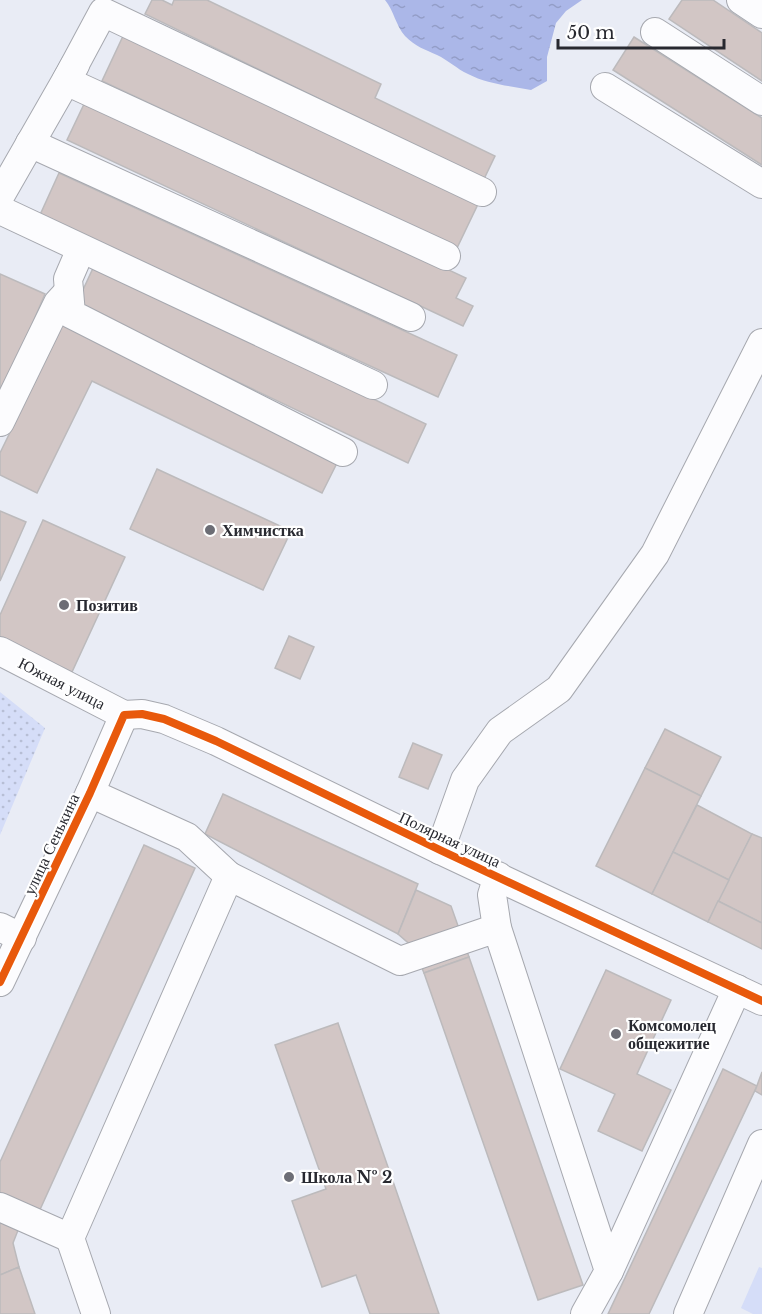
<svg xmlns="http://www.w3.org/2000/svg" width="762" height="1314" viewBox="0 0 762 1314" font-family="'Libre Baskerville',serif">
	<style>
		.grass { fill: #d5ddf8 }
		.park { fill: url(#park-dots) }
		.water { fill: url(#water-ripples) }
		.building { fill: #d2c6c5; stroke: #bcbabc; stroke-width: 1.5 }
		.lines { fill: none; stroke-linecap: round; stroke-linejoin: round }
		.minor-casing { stroke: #a6a8af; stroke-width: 30 }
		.minor { stroke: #fcfcfe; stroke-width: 28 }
		.cycleway-casing { stroke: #fff; stroke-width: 11 }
		.cycleway { stroke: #e8590c; stroke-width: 8 }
		.poi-dot { fill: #6c6d75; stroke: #fff; stroke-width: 2 }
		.labels { text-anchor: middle; stroke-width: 4.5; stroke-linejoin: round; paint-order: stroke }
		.poi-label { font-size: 16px; font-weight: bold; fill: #282930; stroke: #fff; text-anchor: start }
		.street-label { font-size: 16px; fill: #282930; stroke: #fff }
	</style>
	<defs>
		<pattern id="park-dots" width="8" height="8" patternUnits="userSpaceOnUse" patternTransform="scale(1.5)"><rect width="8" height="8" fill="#d5ddf8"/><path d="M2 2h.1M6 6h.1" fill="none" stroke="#b7bed5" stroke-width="1.8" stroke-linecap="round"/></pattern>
		<pattern id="water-ripples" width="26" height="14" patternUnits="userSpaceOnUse" patternTransform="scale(1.5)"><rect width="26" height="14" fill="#abb7e8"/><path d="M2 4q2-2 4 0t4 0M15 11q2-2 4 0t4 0" fill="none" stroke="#939dc7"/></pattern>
	</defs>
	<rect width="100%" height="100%" fill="#e9ecf5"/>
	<polygon class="grass" points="759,1267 762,1268 762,1314 753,1314 741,1308"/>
	<polygon class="park" points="0,692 45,728 0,835"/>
	<path class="water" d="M385,0H582L566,11L556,23L547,57V81L531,90C510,86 487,84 468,74C457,69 448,60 437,55C424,49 416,47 405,36C396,26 394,11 385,0Z"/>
	<g class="building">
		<polygon points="152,0 162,0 172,5 174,0 207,0 381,84 375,98 495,156 484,179 145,14"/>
		<polygon points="682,0 713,0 762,33 762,81 669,19"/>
		<polygon points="124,34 479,202 457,248 102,81"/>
		<polygon points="634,37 762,118 762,165 613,70"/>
		<polygon points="86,100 466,278 456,298 473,306 463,326 67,140"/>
		<polygon points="59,173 457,355 438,397 40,215"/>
		<polygon points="94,266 426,424 408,463 76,305"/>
		<polygon points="0,274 45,294 0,399"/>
		<polygon points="63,324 339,459 322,493 92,381 37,493 0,475 0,453"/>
		<polygon points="157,469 291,531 263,590 130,529"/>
		<polygon points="0,511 26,522 0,581"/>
		<polygon points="43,520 125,557 72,672 0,639 0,615"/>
		<polygon points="289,636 314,647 300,679 275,668"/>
		<polygon points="665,729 721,757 701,796 645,768"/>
		<polygon points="413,743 442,755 428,789 399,777"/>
		<polygon points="645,768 701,796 652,894 596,866"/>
		<polygon points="223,794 418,884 398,934 205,834"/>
		<polygon points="697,805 752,834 729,880 673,852"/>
		<polygon points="752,834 762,838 762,923 718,901"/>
		<polygon points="144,845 195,868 33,1225 0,1211 0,1162"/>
		<polygon points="673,852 729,880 708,922 652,894"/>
		<polygon points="416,890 451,906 469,957 424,973 414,948 398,934"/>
		<polygon points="718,901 762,923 762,949 708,922"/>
		<polygon points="469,957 583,1285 538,1300 424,973"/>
		<polygon points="606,970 671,1000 637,1074 671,1090 642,1151 598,1131 615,1094 560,1069"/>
		<polygon points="338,1023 439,1314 370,1314 356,1275 322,1287 292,1201 326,1189 275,1045"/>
		<polygon points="723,1069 757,1086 649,1314 608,1314"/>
		<polygon points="762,1072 762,1095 755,1091"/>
		<polygon points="0,1211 22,1220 13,1243 19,1267 0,1275"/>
		<polygon points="19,1267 35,1314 0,1314 0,1275"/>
	</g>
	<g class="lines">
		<g class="minor-casing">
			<g id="minor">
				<polyline points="741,0 762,14"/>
				<polyline points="655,32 762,101"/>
				<polyline points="605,87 762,184"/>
				<polyline points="30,143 411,317"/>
				<polyline points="0,196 75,65"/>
				<polyline points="0,210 373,385"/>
				<polyline points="81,249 68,279 71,314 343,452"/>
				<polyline points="446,256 66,81 103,12 482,192"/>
				<polyline points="0,422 58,303 69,291"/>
				<polyline points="0,651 124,715"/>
				<polyline points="124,715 142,714 164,719 216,741 440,850 762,1001"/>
				<polyline points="90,793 187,837 229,876"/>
				<polyline points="440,850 465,780 500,731 559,689 655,554 762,343"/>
				<polyline points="0,927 22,938"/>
				<polyline points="497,928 492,895 498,876"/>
				<polyline points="0,982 90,793 124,715"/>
				<polyline points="0,1207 70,1238"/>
				<polyline points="609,1271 737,989"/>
				<polyline points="96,1314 70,1238 229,876 400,961 497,928 609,1271 585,1314"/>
				<polyline points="688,1314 762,1144"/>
			</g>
		</g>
		<use href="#minor" class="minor"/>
		<g class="cycleway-casing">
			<polyline id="cycleway" points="0,982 90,793 124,715 142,714 164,719 216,741 440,850 762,1001"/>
		</g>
		<use href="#cycleway" class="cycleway"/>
	</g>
	<g class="poi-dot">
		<circle cx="210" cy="530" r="6"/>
		<circle cx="64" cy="605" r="6"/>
		<circle cx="616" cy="1034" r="6"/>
		<circle cx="289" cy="1177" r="6"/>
	</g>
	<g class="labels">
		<g class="poi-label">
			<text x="222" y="536">Химчистка</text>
			<text x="76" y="611">Позитив</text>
			<text x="628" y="1031">Комсомолец<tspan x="628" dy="18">общежитие</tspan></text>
			<text x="301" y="1183">Школа № 2</text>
		</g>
		<g class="street-label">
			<text transform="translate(62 683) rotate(27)" y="6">Южная улица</text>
			<text transform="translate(450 839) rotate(25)" y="6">Полярная улица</text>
			<text transform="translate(51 844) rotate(-65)" y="6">улица Сенькина</text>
		</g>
	</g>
	<path d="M558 39v9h166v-9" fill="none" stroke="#282930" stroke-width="3"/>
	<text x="567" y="39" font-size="18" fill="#282930" stroke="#ffffff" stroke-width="4.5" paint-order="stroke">50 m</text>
</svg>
